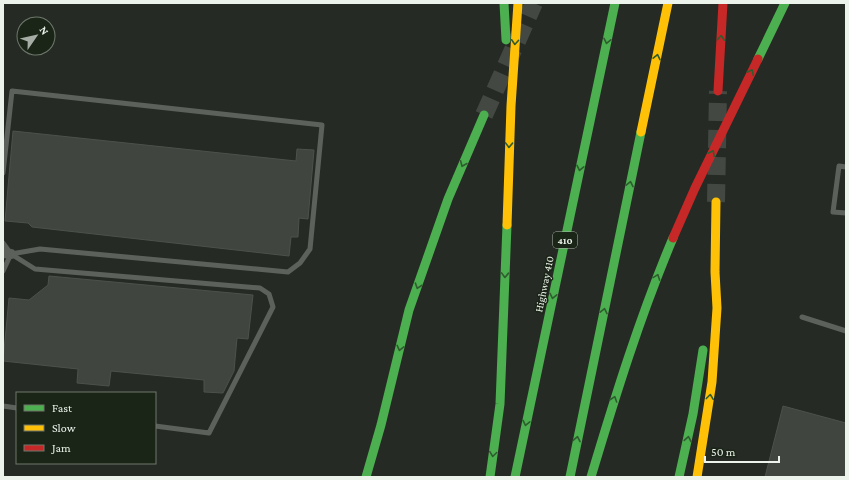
<svg xmlns="http://www.w3.org/2000/svg" width="849" height="480" viewBox="0 0 849 480" font-family="'Crimson Pro',serif">
	<style>
		.building { fill: #40453f; stroke: #4c524b }
		.lines { fill: none; stroke-linecap: round; stroke-linejoin: round }
		.highway-tunnel { stroke: #434942; stroke-width: 18; stroke-dasharray: 18 9; stroke-linecap: butt }
		.lane { stroke: #5d615c; stroke-width: 5 }
		.street { stroke: #5d615c; stroke-width: 10 }
		.fast { stroke: #4caf50; stroke-width: 9 }
		.slow { stroke: #ffc107; stroke-width: 9 }
		.jam { stroke: #c62828; stroke-width: 9 }
		.oneway { stroke: #2e5c2e }
		.labels { text-anchor: middle; stroke-width: 3; stroke-linejoin: round; paint-order: stroke }
		.shield { fill: #1a2417; stroke: #adb5ab; stroke-width: 1 }
		.shield-label { font-size: 10px; font-weight: bold; fill: #ecf3ea }
		.street-label { font-size: 11px; fill: #ecf3ea; stroke: #1a2417 }
	</style>
	<rect width="100%" height="100%" fill="#252b24"/>
	<g class="building">
		<polygon points="13,131 296,161 297,149 314,150 308,219 299,218 298,237 291,237 289,256 32,227 28,223 5,221"/>
		<polygon points="49,276 253,295 248,339 237,338 234,371 223,393 204,392 204,380 111,371 109,386 77,383 78,369 3,361 9,298 29,300 48,285"/>
		<polygon points="783,406 846,423 846,477 765,477"/>
	</g>
	<g class="lines">
		<g class="highway-tunnel">
			<polyline points="484,115 534,3"/>
			<polyline points="716,202 718,91"/>
		</g>
		<g class="lane">
			<polyline points="846,167 839,166 833,212 846,213"/>
			<polyline points="3,173 12,91 322,125 310,249 300,263 288,272 40,249 11,254"/>
			<polyline points="3,243 11,254 35,269 260,288 269,294 273,307 209,433 155,426"/>
			<polyline points="3,271 11,254"/>
			<polyline points="802,317 846,331"/>
			<polyline points="3,406 17,408"/>
		</g>
		<polyline class="street" points="3,253 11,254"/>
		<g class="fast">
			<polyline points="504,3 506,40"/>
			<polyline points="758,59 785,3"/>
			<polyline points="366,477 381,425 409,310 448,199 484,115"/>
			<polyline points="490,477 500,404 507,225"/>
			<polyline points="515,477 615,3"/>
			<polyline points="570,477 641,132"/>
			<path d="M591,477C615,397 640,316 673,238"/>
			<polyline points="679,477 693,414 703,350"/>
		</g>
		<g class="slow">
			<polyline points="641,132 668,3"/>
			<polyline points="507,225 511,106 518,3"/>
			<polyline points="697,477 712,382 717,308 715,272 716,202"/>
		</g>
		<g class="jam">
			<polyline points="718,91 723,3"/>
			<polyline points="673,238 695,188 758,59"/>
		</g>
	</g>
	<defs><path id="oneway-chevron" d="M-2-3.5L2.5 0L-2 3.5" fill="none" stroke-width="1.6" stroke-linecap="round" stroke-linejoin="round"/></defs>
	<g class="oneway">
		<use href="#oneway-chevron" transform="translate(721 38) rotate(-87)"/>
		<use href="#oneway-chevron" transform="translate(607 41) rotate(102)"/>
		<use href="#oneway-chevron" transform="translate(515 42) rotate(94)"/>
		<use href="#oneway-chevron" transform="translate(657 57) rotate(-78)"/>
		<use href="#oneway-chevron" transform="translate(751 72) rotate(-64)"/>
		<use href="#oneway-chevron" transform="translate(509 145) rotate(92)"/>
		<use href="#oneway-chevron" transform="translate(712 153) rotate(-64)"/>
		<use href="#oneway-chevron" transform="translate(463 164) rotate(113)"/>
		<use href="#oneway-chevron" transform="translate(580 168) rotate(102)"/>
		<use href="#oneway-chevron" transform="translate(630 184) rotate(-78)"/>
		<use href="#oneway-chevron" transform="translate(505 275) rotate(92)"/>
		<use href="#oneway-chevron" transform="translate(657 277) rotate(-70)"/>
		<use href="#oneway-chevron" transform="translate(418 286) rotate(109)"/>
		<use href="#oneway-chevron" transform="translate(553 296) rotate(102)"/>
		<use href="#oneway-chevron" transform="translate(604 311) rotate(-78)"/>
		<use href="#oneway-chevron" transform="translate(400 348) rotate(104)"/>
		<use href="#oneway-chevron" transform="translate(710 397) rotate(-83)"/>
		<use href="#oneway-chevron" transform="translate(614 399) rotate(-71)"/>
		<use href="#oneway-chevron" transform="translate(526 423) rotate(102)"/>
		<use href="#oneway-chevron" transform="translate(577 439) rotate(-79)"/>
		<use href="#oneway-chevron" transform="translate(688 439) rotate(-79)"/>
		<use href="#oneway-chevron" transform="translate(493 454) rotate(98)"/>
	</g>
	<g class="labels">
		<rect class="shield" x="553" y="232" width="24" height="16" rx="3"/>
		<g class="shield-label">
			<text x="565" y="244">410</text>
		</g>
		<g class="street-label">
			<text transform="translate(544 284) rotate(-78)" y="4">Highway 410</text>
		</g>
	</g>
	<rect width="849" height="480" fill="none" stroke="#ecf3ea" stroke-width="8"/>
	<rect x="16" y="392" width="140" height="72" fill="#1a2417" stroke="#6e776b"/>
	<rect x="24" y="405" width="20" height="6" fill="#4caf50" stroke="#6e776b"/>
	<text x="52" y="412" font-size="12" fill="#ecf3ea">Fast</text>
	<rect x="24" y="425" width="20" height="6" fill="#ffc107" stroke="#6e776b"/>
	<text x="52" y="432" font-size="12" fill="#ecf3ea">Slow</text>
	<rect x="24" y="445" width="20" height="6" fill="#c62828" stroke="#6e776b"/>
	<text x="52" y="452" font-size="12" fill="#ecf3ea">Jam</text>
	<g transform="translate(36 36) rotate(56)"><circle r="19" fill="#1a2417" stroke="#6e776b"/>
	<path d="M0-3L7 15L0 10L-7 15Z" fill="#a6ada5"/>
	<text y="-6" font-size="11" font-weight="bold" text-anchor="middle" fill="#ecf3ea">N</text>
	</g>
	<path d="M705 456v6h74v-6" fill="none" stroke="#ecf3ea" stroke-width="2"/>
	<text x="711" y="456" font-size="12" fill="#ecf3ea" stroke="#1a2417" stroke-width="3" paint-order="stroke">50 m</text>
</svg>
